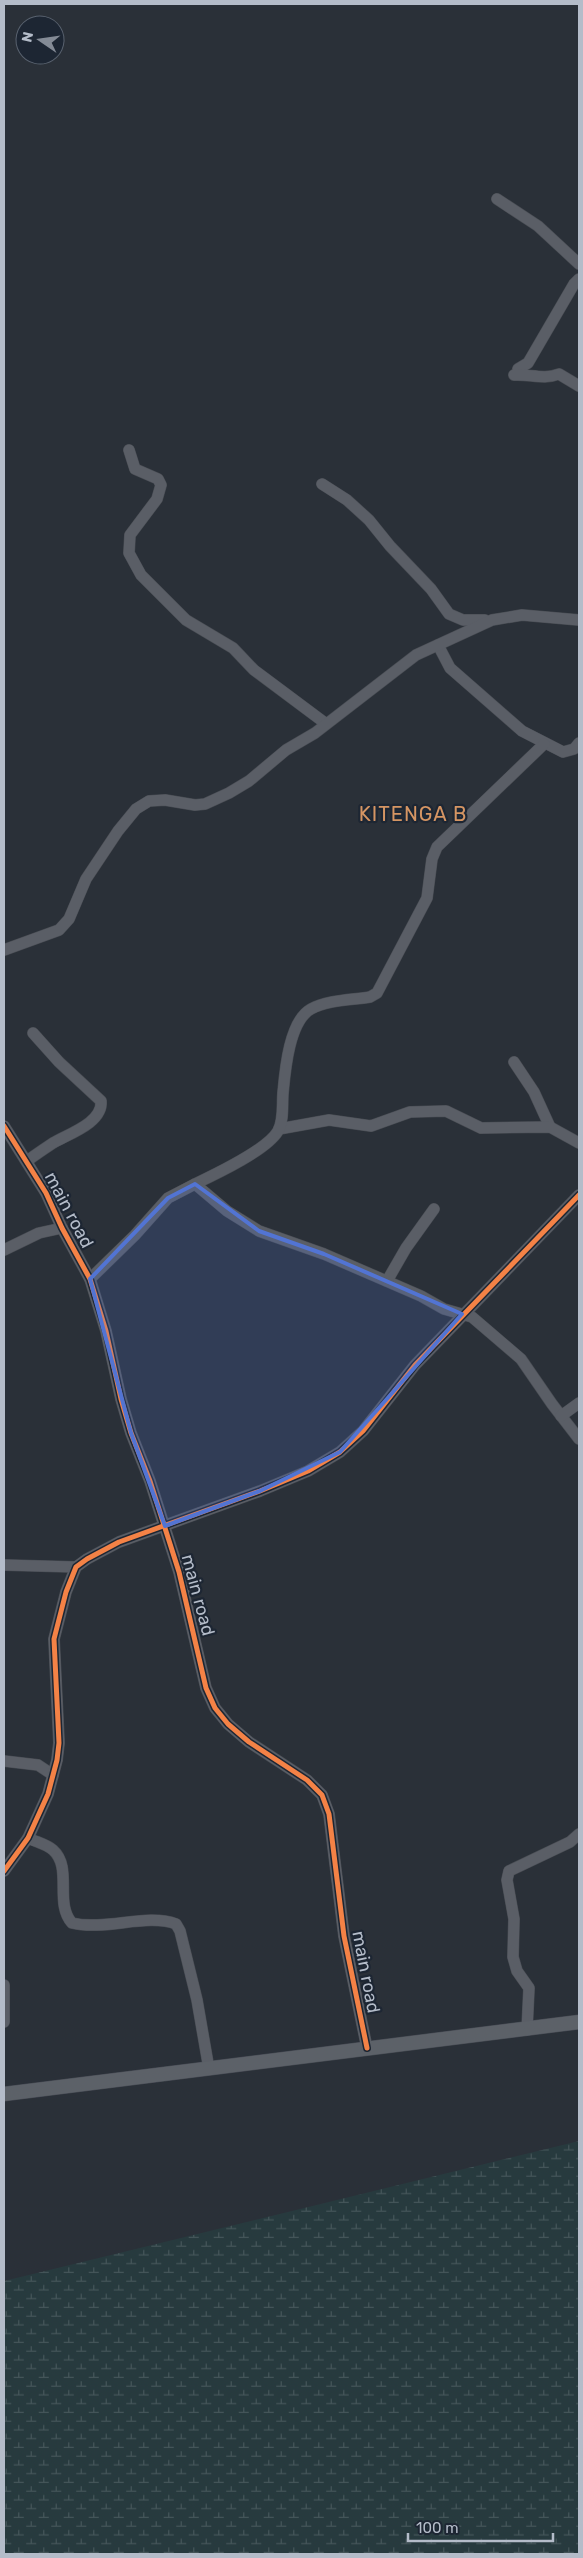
<svg xmlns="http://www.w3.org/2000/svg" width="583" height="2558" viewBox="0 0 583 2558" font-family="Rubik,sans-serif">
	<style>
		.wetland { fill: url(#wetland-marsh) }
		.lines { fill: none; stroke-linecap: round; stroke-linejoin: round }
		.minor-casing { stroke: #484c53; stroke-width: 12 }
		.major-casing { stroke: #484c55; stroke-width: 15 }
		.minor { stroke: #5a5e66; stroke-width: 11 }
		.major { stroke: #5c6168; stroke-width: 14 }
		.cycleway-casing { stroke: #1d2633; stroke-width: 8 }
		.cycleway { stroke: #f48246; stroke-width: 5 }
		.marked { fill: #5274d3; fill-opacity: 0.2; stroke: #5274d3; stroke-width: 4; stroke-linejoin: round }
		.labels { text-anchor: middle; stroke-width: 4.5; stroke-linejoin: round; paint-order: stroke }
		.street-label { font-size: 18px; fill: #b4bcc9; stroke: #1d2633 }
		.quarter-label { font-size: 20px; letter-spacing: 1px; fill: #d59563; stroke: #1d2633 }
	</style>
	<defs>
		<pattern id="wetland-marsh" width="20" height="14" patternUnits="userSpaceOnUse" patternTransform="scale(1.25)"><rect width="20" height="14" fill="#273a3e"/><path d="M1 5h8M5 5V1M11 12h8M15 12V8" fill="none" stroke="#445559"/></pattern>
	</defs>
	<rect width="100%" height="100%" fill="#2a3038"/>
	<polygon class="wetland" points="579,2141 579,2554 4,2554 4,2281"/>
	<g class="lines">
		<g class="minor-casing">
			<g id="minor">
				<polyline points="497,199 538,226 579,264"/>
				<polyline points="518,369 528,363 574,284 579,279"/>
				<path d="M514,375C530,374 544,380 559,374L579,386"/>
				<polyline points="129,450 135,469 158,479 161,485 157,499 130,535 129,553 141,575 186,620 233,648 254,670 325,723"/>
				<polyline points="322,484 347,500 369,520 390,546 431,589 449,614 463,620 485,620"/>
				<polyline points="438,645 450,668 522,731 563,752 574,749 579,743"/>
				<polyline points="4,950 59,930 69,919 86,879 118,831 136,809 149,801 165,800 195,805 205,804 229,793 249,781 286,750 315,733 416,655 492,620 522,615 579,620"/>
				<polyline points="514,1062 534,1092 550,1127"/>
				<polyline points="4,1126 46,1193 62,1228 90,1279 106,1331 121,1399 131,1433 150,1481 179,1572 206,1688 215,1708 228,1724 249,1742 307,1780 322,1795 329,1814 344,1936 367,2048"/>
				<polyline points="279,1129 329,1120 371,1126 410,1112 446,1111 481,1128 550,1127 579,1143"/>
				<path d="M27,1161C35,1155 44,1149 53,1143C68,1134 103,1123 101,1101L59,1062L33,1033"/>
				<path d="M195,1184C216,1174 267,1150 278,1131C284,1120 282,1105 283,1093C285,1071 289,1021 311,1009C327,1000 352,1000 370,997L377,993L427,898L432,859L437,847L544,744"/>
				<polyline points="4,1250 39,1233 62,1228"/>
				<polyline points="90,1279 135,1235 168,1198 195,1184 227,1211 259,1231 324,1254 421,1296 444,1309 472,1317 521,1359 552,1404 579,1439"/>
				<polyline points="387,1281 406,1248 434,1209"/>
				<polyline points="561,1416 579,1403"/>
				<polyline points="4,1565 76,1567"/>
				<polyline points="4,1761 38,1765 53,1775"/>
				<path d="M28,1838C36,1842 46,1844 53,1850C73,1868 54,1903 72,1923C105,1931 147,1913 176,1924L180,1931L197,2000L209,2069"/>
				<polyline points="4,1871 28,1838 48,1794 57,1760 59,1743 54,1639 66,1592 76,1567 87,1559 119,1542 260,1491 308,1471 340,1452 363,1431 415,1365 579,1195"/>
				<polyline points="4,1985 4,2022"/>
				<polyline points="527,2030 529,1988 517,1971 513,1957 514,1919 507,1880 509,1871 570,1842 579,1834"/>
			</g>
		</g>
		<g class="major-casing">
			<polyline id="major" points="4,2094 579,2022"/>
		</g>
		<use href="#minor" class="minor"/>
		<use href="#major" class="major"/>
		<g class="cycleway-casing">
			<g id="cycleway">
				<polyline points="4,1126 46,1193 62,1228 90,1279 106,1331 121,1399 131,1433 150,1481 179,1572 206,1688 215,1708 228,1724 249,1742 307,1780 322,1795 329,1814 344,1936 367,2048"/>
				<polyline points="4,1871 28,1838 48,1794 57,1760 59,1743 54,1639 66,1592 76,1567 87,1559 119,1542 260,1491 308,1471 340,1452 363,1431 415,1365 579,1195"/>
			</g>
		</g>
		<use href="#cycleway" class="cycleway"/>
	</g>
	<path class="marked" d="M195,1184L259,1231L324,1254L462,1314L340,1452L260,1491L165,1526L131,1433L90,1279L168,1198Z"/>
	<g class="labels">
		<g class="street-label">
			<text transform="translate(69 1210) rotate(62)" y="6">main road</text>
			<text transform="translate(198 1595) rotate(75)" y="6">main road</text>
			<text transform="translate(366 1972) rotate(79)" y="6">main road</text>
		</g>
		<g class="quarter-label">
			<text x="413" y="821">KITENGA B</text>
		</g>
	</g>
	<rect width="583" height="2558" fill="none" stroke="#b4bcc9" stroke-width="10"/>
	<g transform="translate(40 40) rotate(283)"><circle r="24" fill="#1d2633" stroke="#59626f"/>
	<path d="M0-4L9 19L0 12L-9 19Z" fill="#848b96"/>
	<text y="-8" font-size="14" font-weight="bold" text-anchor="middle" fill="#b4bcc9">N</text>
	</g>
	<path d="M408 2533v8h145v-8" fill="none" stroke="#b4bcc9" stroke-width="2.5"/>
	<text x="416" y="2533" font-size="15" fill="#b4bcc9" stroke="#1d2633" stroke-width="4" paint-order="stroke">100 m</text>
</svg>
